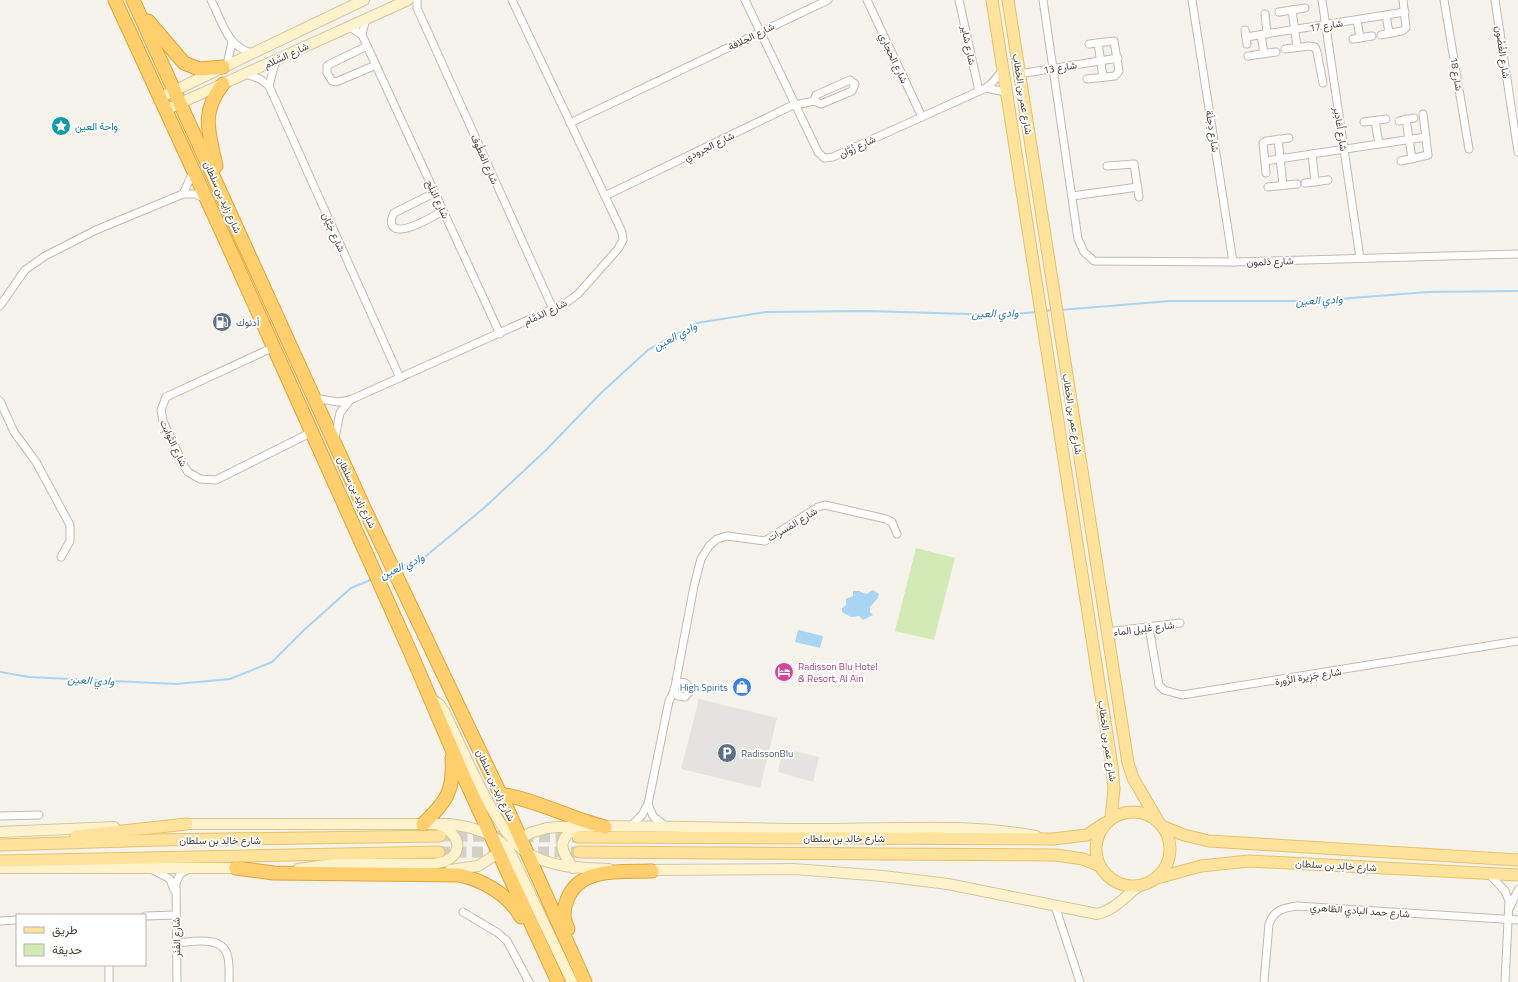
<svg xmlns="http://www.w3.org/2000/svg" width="1518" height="982" viewBox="0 0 1518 982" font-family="'Titillium Web',Vazirmatn,sans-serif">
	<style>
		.green { fill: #d2eab5 }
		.parking { fill: #e5e3e0 }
		.water { fill: #a9d4f2 }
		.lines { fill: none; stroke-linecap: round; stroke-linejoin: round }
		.stream { stroke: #a9d4f2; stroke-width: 2 }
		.primary-tunnel { stroke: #d4d0c8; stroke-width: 11; stroke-dasharray: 11 5.5; stroke-linecap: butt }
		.street-casing { stroke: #c2bbae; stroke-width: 9 }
		.secondary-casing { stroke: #d6c79b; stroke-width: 12 }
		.primary-casing { stroke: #e6c16a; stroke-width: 13 }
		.highway-casing { stroke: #e0a43c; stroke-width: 15 }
		.street { stroke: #fff; stroke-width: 7 }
		.secondary { stroke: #fff3cd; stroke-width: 10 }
		.primary { stroke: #ffe39c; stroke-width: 11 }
		.highway { stroke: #ffcf6e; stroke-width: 13 }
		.labels { text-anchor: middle; stroke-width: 3.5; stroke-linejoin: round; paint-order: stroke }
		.street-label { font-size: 10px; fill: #4b4439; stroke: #fff }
		.culture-label { font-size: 10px; fill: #0d838f; stroke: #fff; text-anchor: start }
		.service-label { font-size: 10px; fill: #4e5e75; stroke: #fff; text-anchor: start }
		.hotel-label { font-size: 10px; fill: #b23c85; stroke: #fff; text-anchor: start }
		.shop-label { font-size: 10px; fill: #366cbe; stroke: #fff; text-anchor: end }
		.water-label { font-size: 11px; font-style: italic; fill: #2e7ab2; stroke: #fff }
	</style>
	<rect width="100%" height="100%" fill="#f6f3ec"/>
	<polygon class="green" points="916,548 955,558 934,640 895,631"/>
	<g class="parking">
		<polygon points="699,699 777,718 760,788 681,769"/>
		<polygon points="783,748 819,757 813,782 778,772"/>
	</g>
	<g class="water">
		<polygon points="873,590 879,594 878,598 870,607 870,612 873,615 863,620 859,616 851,617 842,612 842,608 846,605 846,599 853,596 853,591 859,591 866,594"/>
		<polygon points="798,630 823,636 820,648 795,642"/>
	</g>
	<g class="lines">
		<g class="stream">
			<polyline points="1060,310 1170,301 1314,301 1428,292 1518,291"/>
			<polyline points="1044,311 1054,310"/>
			<polyline points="398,568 426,556 484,508 547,449 601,393 648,350 697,323 766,312 867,311 1002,315 1038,312"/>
			<polyline points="381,576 390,572"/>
			<polyline points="0,672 29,677 176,684 230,679 272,662 304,630 351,588 373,579"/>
		</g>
		<g class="primary-tunnel">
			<polyline points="440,836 578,837"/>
			<polyline points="439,852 579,852"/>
		</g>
		<g class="street-casing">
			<g id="street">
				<path d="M211,0C222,21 227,47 252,53"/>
				<polyline points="417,0 417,8 553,309"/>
				<polyline points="745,0 818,152 824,158 833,157 986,88 992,83 1002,71"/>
				<polyline points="867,0 922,117"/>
				<polyline points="959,0 979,91"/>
				<polyline points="1043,0 1078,239 1084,252 1094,261 1233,262 1518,254"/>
				<polyline points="1192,0 1233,262"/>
				<polyline points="1322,0 1360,258"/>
				<polyline points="1444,0 1469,149"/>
				<polyline points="1495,0 1518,152"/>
				<polyline points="1292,10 1297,47"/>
				<polyline points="1279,12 1305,8"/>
				<polyline points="1265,14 1267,34"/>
				<polyline points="1386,15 1389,33"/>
				<polyline points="1357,20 1360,38"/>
				<polyline points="349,26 362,35 500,334"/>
				<polyline points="1245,30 1247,44"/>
				<polyline points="362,35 366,18"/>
				<polyline points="1261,35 1264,54"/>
				<polyline points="1381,35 1402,31 1406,28 1403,0"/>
				<polyline points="1246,37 1405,12"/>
				<polyline points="1353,39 1372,36"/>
				<polyline points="1098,43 1103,77"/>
				<polyline points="367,46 330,64 327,66 327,73 332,81 336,82 376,65"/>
				<polyline points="1285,49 1309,46 1315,47 1317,52 1323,83"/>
				<polyline points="1248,56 1276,52"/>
				<polyline points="227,65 232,42"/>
				<polyline points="246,74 260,79 269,86 400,378"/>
				<polyline points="1019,74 1118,58"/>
				<polyline points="1087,79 1115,76 1119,71 1114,41 1089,44"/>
				<polygon points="850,80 855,84 852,91 821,104 814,101 816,95"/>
				<polyline points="269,86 276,59"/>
				<polyline points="986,88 1006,92"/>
				<polyline points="1406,119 1412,159"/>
				<polyline points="1375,121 1379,144"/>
				<polyline points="1399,121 1414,118"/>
				<polyline points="1364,122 1386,119"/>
				<polyline points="570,123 828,0"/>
				<polyline points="1278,139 1283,185"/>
				<polyline points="1312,154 1315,182"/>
				<polyline points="1265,161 1426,137"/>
				<polyline points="1401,161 1428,155 1423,114"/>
				<polyline points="1107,166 1134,164 1139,197"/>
				<polyline points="1266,173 1263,143 1266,141 1289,138"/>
				<polyline points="1305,183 1328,180"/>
				<polyline points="1268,187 1297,184"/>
				<path d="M434,193L394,213C392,217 390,220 392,225C399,238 433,216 443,211"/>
				<polyline points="183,194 193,172"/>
				<polyline points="605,196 791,106 814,101"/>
				<polyline points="1072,196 1138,187"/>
				<polyline points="0,306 25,270 45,256 96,230 183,194 195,194 206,199"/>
				<polyline points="274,347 166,397 161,410 163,421 184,466 188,472 200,479 216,480 312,432"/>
				<polyline points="314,398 338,402 350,400 566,303 578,294 618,249 623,240 622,232 512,0"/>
				<polyline points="0,401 14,432 36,462 70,525 70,541 61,557"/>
				<polyline points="335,438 340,413 350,400"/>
				<polyline points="1149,627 1159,685 1164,690 1182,695 1518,641"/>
				<polyline points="1107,632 1180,623"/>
				<path d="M674,688C677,682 682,681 687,684L690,691L685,697L678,696C673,692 675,687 676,681L694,586L701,559L709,546L717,539L727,536L765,541L818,507L825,505L886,519L892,522L897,534"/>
				<polyline points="648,804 653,816 666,827"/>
				<polyline points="0,816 39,815"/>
				<polyline points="631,826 642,815 648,804 669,701 674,691"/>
				<polyline points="151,869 170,879 174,890"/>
				<polyline points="1489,874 1505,891 1509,901 1505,982"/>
				<polyline points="1055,906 1080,982"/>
				<polyline points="1510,907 1518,890"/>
				<polyline points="463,912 498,933 507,941 529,982"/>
				<polyline points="145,916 175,915"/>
				<polyline points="0,921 17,920"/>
				<path d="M176,943C191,942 221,935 227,954C230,962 229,973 229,982"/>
				<polyline points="109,965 109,982"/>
				<polyline points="177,982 176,883 180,874 189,869"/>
				<path d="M1264,982L1269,924C1274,910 1283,908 1297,906L1518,920"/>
			</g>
		</g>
		<g class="secondary-casing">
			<g id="secondary">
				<polyline points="159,98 364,0"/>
				<polyline points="165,110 408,0"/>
				<path d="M430,698L440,705L445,713C462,747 496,833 526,852C551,868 580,868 609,869"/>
				<path d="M180,824H450C472,827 498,833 511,854L572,982"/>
				<polyline points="0,832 114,827"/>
				<polyline points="0,868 242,868"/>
				<path d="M573,868C560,849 556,840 578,826"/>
				<path d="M298,869L333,864H430C461,863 468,838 439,825"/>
				<path d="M450,870L478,866L530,833L547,828L558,827C643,824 728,829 812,829C888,830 961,822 1036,836"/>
				<path d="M645,870L794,869L883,876L948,884L1097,914C1115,910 1125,896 1139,886"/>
			</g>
		</g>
		<g class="primary-casing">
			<g id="primary">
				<polyline points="992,0 1112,766 1114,789 1111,818"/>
				<polyline points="1008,0 1128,763 1133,778 1158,821"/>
				<circle cx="1133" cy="849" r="37"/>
				<polyline points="1164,827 1184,835 1209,841 1518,860"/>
				<polyline points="76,836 187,824"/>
				<polyline points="578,837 1053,839 1087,835 1105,823"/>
				<polyline points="0,845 159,840 440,836"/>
				<polyline points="579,852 1056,855 1083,859 1100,866"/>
				<polyline points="0,861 439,852"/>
				<polyline points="1157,878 1201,866 1249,861 1518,875"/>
			</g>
		</g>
		<g class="highway-casing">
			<g id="highway">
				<polyline points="115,0 231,252 409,649 463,775 558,982"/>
				<polyline points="133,0 365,510 505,804 585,982"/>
				<polyline points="148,21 184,63 199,69 223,67"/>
				<path d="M216,166C209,132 200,113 223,84"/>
				<path d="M500,794C537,800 569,818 605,827"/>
				<path d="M423,824C447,801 454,791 452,758"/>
				<path d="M236,868L274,873L459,875C483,880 509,895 521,917"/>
				<path d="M568,929C563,920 563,910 567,900C579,866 623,872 652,871"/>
			</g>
		</g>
		<use href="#street" class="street"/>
		<use href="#secondary" class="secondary"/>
		<use href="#primary" class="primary"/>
		<use href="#highway" class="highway"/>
	</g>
	<defs>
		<g id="sight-disc" transform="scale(1)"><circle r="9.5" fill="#0f9aa8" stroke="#fff"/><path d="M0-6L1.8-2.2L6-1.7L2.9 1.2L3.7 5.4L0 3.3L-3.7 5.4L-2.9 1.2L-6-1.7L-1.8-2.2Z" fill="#fff"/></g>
		<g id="fuel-disc" transform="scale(1)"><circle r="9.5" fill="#5c6f8a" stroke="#fff"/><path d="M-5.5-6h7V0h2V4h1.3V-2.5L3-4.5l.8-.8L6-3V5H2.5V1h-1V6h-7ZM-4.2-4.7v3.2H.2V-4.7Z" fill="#fff"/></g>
		<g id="hotel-disc" transform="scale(1)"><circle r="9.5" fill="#d1479c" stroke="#fff"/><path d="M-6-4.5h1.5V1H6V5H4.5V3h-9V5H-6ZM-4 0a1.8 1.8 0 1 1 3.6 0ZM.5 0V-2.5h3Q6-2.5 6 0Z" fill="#fff"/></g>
		<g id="shop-disc" transform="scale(1)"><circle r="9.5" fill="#3f7fe0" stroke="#fff"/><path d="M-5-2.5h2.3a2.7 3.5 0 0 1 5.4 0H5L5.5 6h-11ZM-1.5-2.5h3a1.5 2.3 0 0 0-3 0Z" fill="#fff"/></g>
		<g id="parking-disc" transform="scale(1)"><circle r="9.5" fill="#5c6f8a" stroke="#fff"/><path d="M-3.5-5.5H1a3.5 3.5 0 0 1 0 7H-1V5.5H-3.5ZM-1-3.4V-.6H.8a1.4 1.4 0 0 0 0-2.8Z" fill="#fff"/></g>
	</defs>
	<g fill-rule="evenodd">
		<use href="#sight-disc" x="61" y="126"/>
		<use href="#fuel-disc" x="222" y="322"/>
		<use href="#hotel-disc" x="784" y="672"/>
		<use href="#shop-disc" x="742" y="687"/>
		<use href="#parking-disc" x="727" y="753"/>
	</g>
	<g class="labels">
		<g class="street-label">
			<text transform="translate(1326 25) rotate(-9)" y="4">شارع 17</text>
			<text transform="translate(751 36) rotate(-26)" y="4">شارع الجلافة</text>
			<text transform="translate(969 45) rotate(78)" y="4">شارع شاير</text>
			<text transform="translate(1503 52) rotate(82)" y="4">شارع الغُصُون</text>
			<text transform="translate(286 55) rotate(-25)" y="4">شارع السَّلام</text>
			<text transform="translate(894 58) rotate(65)" y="4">شارع الحجاري</text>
			<text transform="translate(1060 67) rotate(-9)" y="4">شارع 13</text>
			<text transform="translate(1457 74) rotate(81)" y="4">شارع 18</text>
			<text transform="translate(1023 94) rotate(81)" y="4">شارع عمر بن الخطاب</text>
			<text transform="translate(1341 129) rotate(81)" y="4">شارع أَغادِير</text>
			<text transform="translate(1213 131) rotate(81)" y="4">شارع دِجلَة</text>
			<text transform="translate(709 146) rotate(-26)" y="4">شارع الجرودي</text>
			<text transform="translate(857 146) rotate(-25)" y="4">شارع زُوَّان</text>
			<text transform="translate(485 159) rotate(66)" y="4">شارع العَطُوف</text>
			<text transform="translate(223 197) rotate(66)" y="4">شارع زايد بن سلطان</text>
			<text transform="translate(438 199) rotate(65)" y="4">شارع البَلَح</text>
			<text transform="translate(334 232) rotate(66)" y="4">شارع جَيَّان</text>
			<text transform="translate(1270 261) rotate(-2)" y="4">شارع دَلمون</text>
			<text transform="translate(545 312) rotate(-26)" y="4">شارع الدَمَّام</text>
			<text transform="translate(1073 414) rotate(81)" y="4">شارع عمر بن الخطاب</text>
			<text transform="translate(174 443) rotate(65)" y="4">شارع الثَوابِت</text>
			<text transform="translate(357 492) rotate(65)" y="4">شارع زايد بن سلطان</text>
			<text transform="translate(792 524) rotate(-31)" y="4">شارع المَسرات</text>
			<text transform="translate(1144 628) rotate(-7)" y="4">شارع غَلِيل الماء</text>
			<text transform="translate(1308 676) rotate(-9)" y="4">شارع جَزِيرة الزَّورة</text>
			<text transform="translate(1108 741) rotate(82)" y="4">شارع عمر بن الخطاب</text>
			<text transform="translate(496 785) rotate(65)" y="4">شارع زايد بن سلطان</text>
			<text x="844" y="842">شارع خالِد بن سلطان</text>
			<text x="220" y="844">شارع خالِد بن سلطان</text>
			<text transform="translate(1336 865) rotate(3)" y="4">شارع خالِد بن سلطان</text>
			<text transform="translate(1360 910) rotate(4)" y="4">شارع حمد البادي الظاهري</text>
			<text transform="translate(176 937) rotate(-91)" y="4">شارع الفَنَر</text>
		</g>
		<g class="culture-label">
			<text x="75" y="130">واحة العين</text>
		</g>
		<g class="service-label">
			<text x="236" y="326">أدنوك</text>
			<text x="741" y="757">RadissonBlu</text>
		</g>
		<g class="hotel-label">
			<text x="798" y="670">Radisson Blu Hotel<tspan x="798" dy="12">&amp; Resort, Al Ain</tspan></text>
		</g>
		<g class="shop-label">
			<text x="728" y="691">High Spirits</text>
		</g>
		<g class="water-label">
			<text transform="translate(1319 300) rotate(-3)" y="4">وادي العين</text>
			<text transform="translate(995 313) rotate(-1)" y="4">وادي العين</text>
			<text transform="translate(675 336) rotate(-28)" y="4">وادي العين</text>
			<text transform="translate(402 566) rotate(-24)" y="4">وادي العين</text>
			<text transform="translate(91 680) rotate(3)" y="4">وادي العين</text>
		</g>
	</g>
	<rect x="16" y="914" width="130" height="52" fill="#ffffff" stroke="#b7b4b0"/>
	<rect x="24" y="927" width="20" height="6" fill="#ffe39c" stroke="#b7b4b0"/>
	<text x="52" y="934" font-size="12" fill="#4b4439">طريق</text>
	<rect x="24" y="944" width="20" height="12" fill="#d2eab5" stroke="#b7b4b0"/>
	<text x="52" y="954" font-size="12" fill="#4b4439">حديقة</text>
</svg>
